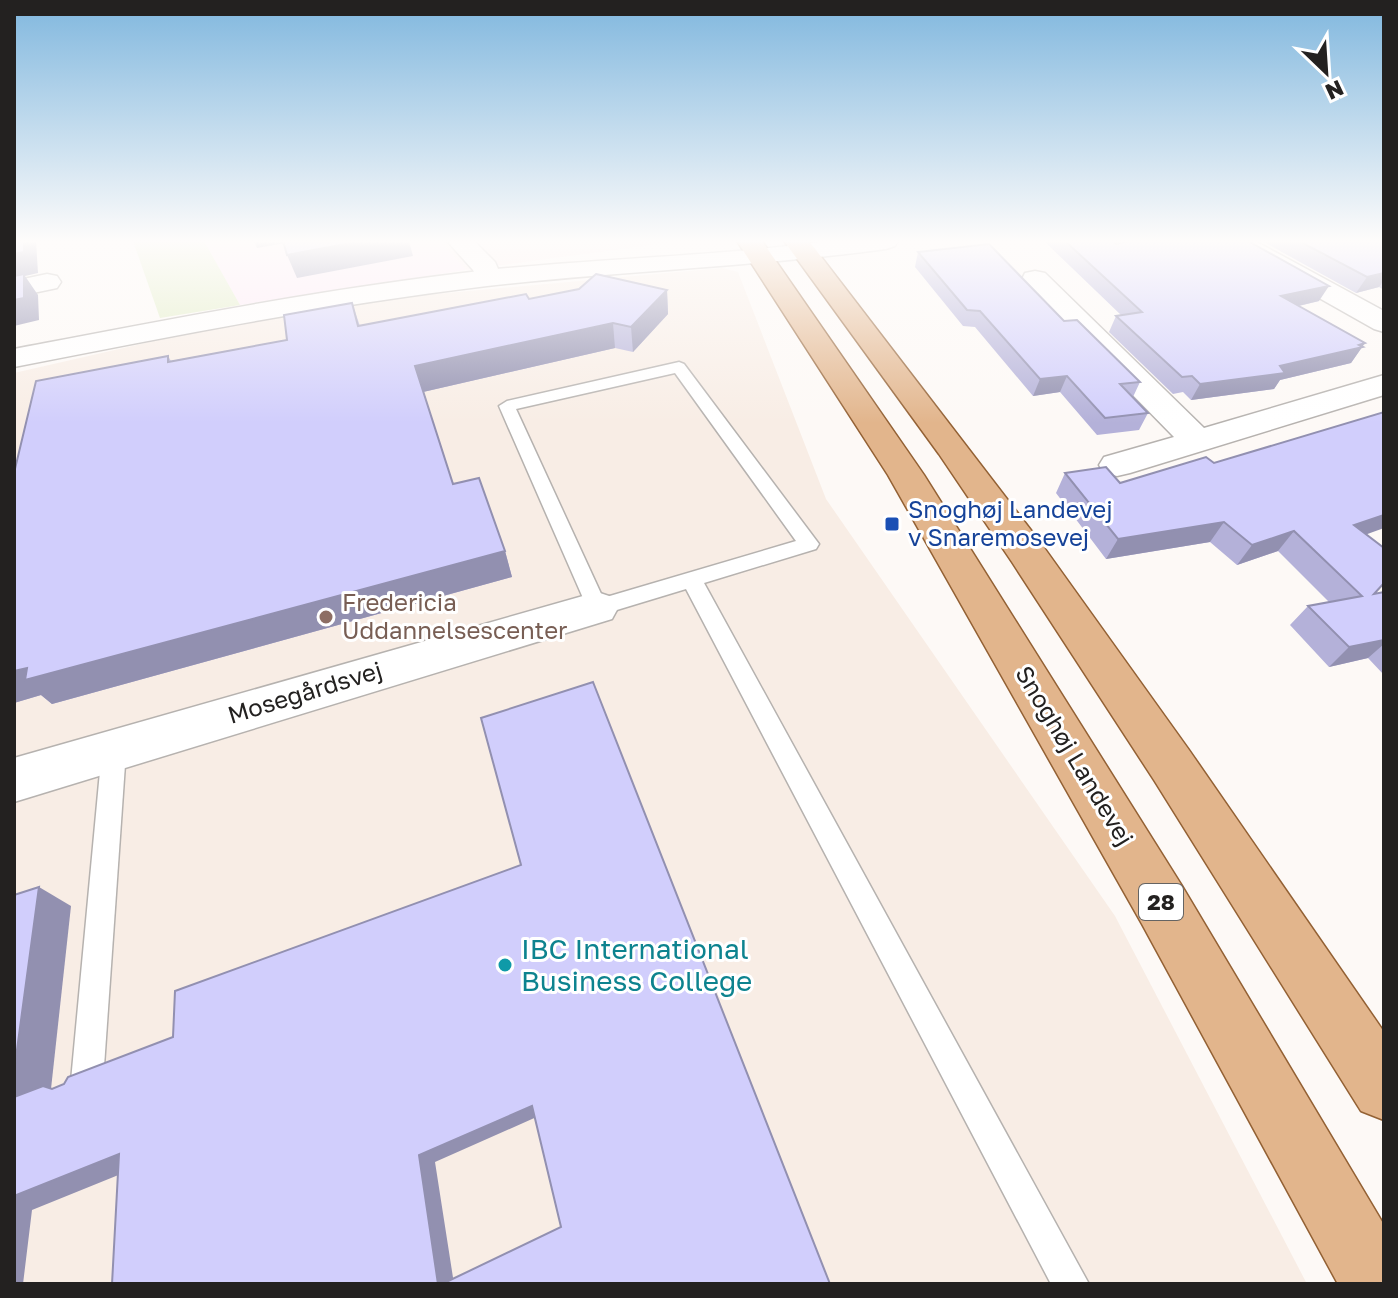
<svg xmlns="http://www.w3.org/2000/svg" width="1398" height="1298" viewBox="0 0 1398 1298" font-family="'Golos Text',sans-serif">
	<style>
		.commercial { fill: #fcebeb }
		.industrial { fill: #fee8f7 }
		.built { fill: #f8ede5 }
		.green { fill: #dfecc1 }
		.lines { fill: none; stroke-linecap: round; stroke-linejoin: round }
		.service-casing { stroke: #b6b2af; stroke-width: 3 }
		.minor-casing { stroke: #b6b2af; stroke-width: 3 }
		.tertiary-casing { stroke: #b6b2af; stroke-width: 3 }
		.primary-casing { stroke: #936134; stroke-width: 3 }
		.service { fill: #fff; fill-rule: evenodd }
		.minor { fill: #fff; fill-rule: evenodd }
		.tertiary { fill: #fff; fill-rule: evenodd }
		.primary { fill: #e2b58c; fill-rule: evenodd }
		.wall { fill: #b4b1d9 }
		.shaded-wall { fill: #9290b0 }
		.building { fill: #d1cefc; stroke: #9290b0; stroke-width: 2 }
		.transit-dot { fill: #1a4fb4; stroke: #fff; stroke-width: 3 }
		.education-dot { fill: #8d6e63; stroke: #fff; stroke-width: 3 }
		.culture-dot { fill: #0f9aa8; stroke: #fff; stroke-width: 3 }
		.labels { text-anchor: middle; stroke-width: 6; stroke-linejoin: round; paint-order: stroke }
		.shield { fill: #fff; stroke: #656463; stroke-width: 2 }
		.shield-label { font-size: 22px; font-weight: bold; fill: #232120 }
		.transit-label { font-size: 24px; fill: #164399; stroke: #fff; text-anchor: start }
		.education-label { font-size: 24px; fill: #785e54; stroke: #fff; text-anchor: start }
		.street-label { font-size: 24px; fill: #232120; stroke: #fff }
		.near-culture-label { font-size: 28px; fill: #0d838f; stroke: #fff; text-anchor: start }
	</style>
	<rect width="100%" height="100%" fill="#fdf9f6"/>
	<polygon class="commercial" points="440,241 681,241 466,270"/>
	<polygon class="industrial" points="204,241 440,241 466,270 240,305"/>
	<polygon class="built" points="722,268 738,272 826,499 1115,916 1307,1284 14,1284 14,373 198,331 403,297"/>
	<polygon class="green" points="133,241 204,241 240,305 160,318"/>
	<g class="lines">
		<g class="service-casing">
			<g id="service">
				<path d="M679,362L684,364L819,544L816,549L704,583L1089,1284H1051L686,589L597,616L590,614L499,406L507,401ZM675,373L796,541L603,598L516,409Z"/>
				<polygon points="114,740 123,743 126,750 103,1081 98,1092 87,1097 76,1092 71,1081 102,750 105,743"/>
			</g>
		</g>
		<g class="minor-casing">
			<g id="minor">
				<polygon points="447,241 474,241 495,262 502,278 498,284 480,284 473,270"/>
				<polygon points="1035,271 1045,273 1204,428 1384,375 1384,395 1130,473 1117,476 1104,473 1099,465 1104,457 1174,437 1025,285 1022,279 1025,273"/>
				<polygon points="47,274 57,276 61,282 57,288 14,297 14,281"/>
				<polygon points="597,592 612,597 618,608 612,619 14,802 14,758"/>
			</g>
		</g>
		<g class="tertiary-casing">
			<g id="tertiary">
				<path d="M827,241H898L895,246L886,249C754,267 620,271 487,286C328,305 171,336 14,367V349C171,319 328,288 488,270C600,258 714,257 827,241Z"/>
				<polygon points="1224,241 1255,241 1384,311 1384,332 1374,329 1227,246"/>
			</g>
		</g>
		<g class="primary-casing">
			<g id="primary">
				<polygon points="737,241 762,241 924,475 1182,886 1384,1225 1384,1284 1338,1284 1142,924 888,475"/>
				<polygon points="784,241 809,241 1040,542 1189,750 1384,1032 1384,1120 1361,1111 1154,780 1012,562 939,454"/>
			</g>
		</g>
		<use href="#service" class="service"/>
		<use href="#minor" class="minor"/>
		<use href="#tertiary" class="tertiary"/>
		<use href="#primary" class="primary"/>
	</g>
	<g class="wall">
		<polygon points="1046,241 1113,241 1116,244 1319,301 1299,306 1362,347 1351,363 1280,380 1274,389 1191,400 1183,392 1173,394 1109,332 1116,316 1121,315 1046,243"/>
		<polygon points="1262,241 1384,241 1384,290 1379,287 1356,293"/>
		<polygon points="918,252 1064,321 1140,382 1133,397 1148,413 1139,430 1097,435 1060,392 1033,396 975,327 963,326 915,267"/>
		<polygon points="667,290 668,314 633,352 615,348 423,392 453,484 505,551 512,577 52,704 41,695 14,703 14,473 168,356 171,361 287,340 352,303 360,326 529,299"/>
		<polygon points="1214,463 1366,534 1374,594 1384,592 1384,675 1368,658 1329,667 1290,625 1308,606 1329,602 1278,551 1237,565 1210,542 1106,559 1056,493 1065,473 1120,483"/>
	</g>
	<g class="shaded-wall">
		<polygon points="24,241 36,241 38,273 25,276 38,295 39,320 14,326 14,254"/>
		<polygon points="254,241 286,241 286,243 257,248"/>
		<polygon points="361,241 409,241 413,256 297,278 287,255"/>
		<polygon points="1384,273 1384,280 1379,287 1356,293 1367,277"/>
		<polygon points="1329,286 1319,301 1272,312 1281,296"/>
		<polygon points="667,290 668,314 633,352 631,327"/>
		<polygon points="613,323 615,348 423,392 415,366"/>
		<polygon points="1365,343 1351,363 1280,380 1274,389 1191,400 1200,384 1280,366"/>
		<polygon points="1067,376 1060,392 1033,396 1040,379"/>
		<polygon points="1384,515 1384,528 1337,545 1354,525"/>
		<polygon points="1224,522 1210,542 1106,559 1118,539"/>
		<polygon points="1294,531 1278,551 1237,565 1252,545"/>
		<polygon points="505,551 512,577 52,704 41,695 14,703 14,671"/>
		<polygon points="1384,640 1384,644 1368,658 1329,667 1349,647"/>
		<polygon points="39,887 71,906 51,1089 14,1099 14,1072"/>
		<polygon points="532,1106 541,1115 435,1162 454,1284 438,1284 419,1155"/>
		<polygon points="119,1154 153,1161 32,1210 23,1284 14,1284 14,1196"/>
	</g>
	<g class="building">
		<polygon points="14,241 24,241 24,252 14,254"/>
		<polygon points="283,241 361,241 287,255"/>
		<polygon points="1065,241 1113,241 1116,244 1128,241 1248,241 1329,286 1281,296 1365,343 1359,345 1363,347 1280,366 1285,373 1200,384 1192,376 1182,377 1116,316 1142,312"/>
		<polygon points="1299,241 1384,241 1384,273 1367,277"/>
		<polygon points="989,244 1064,321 1077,320 1140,382 1120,384 1148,413 1105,418 1067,376 1040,379 980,311 967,310 918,252"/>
		<polygon points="24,274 24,298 14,300 14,276"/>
		<polygon points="596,274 667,290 631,327 613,323 415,366 453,484 479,478 505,551 25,680 27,668 14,671 14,473 36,381 168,356 168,362 287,340 284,315 352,303 358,326 526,294 529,299 579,289"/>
		<polygon points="1384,412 1384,515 1354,525 1384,548 1384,583 1374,594 1384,592 1384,640 1349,647 1308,606 1362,596 1294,531 1252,545 1224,522 1118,539 1065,473 1106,467 1120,483 1206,457 1214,463"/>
		<polygon points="593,682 830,1284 442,1284 561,1227 532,1106 419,1155 438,1284 112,1284 119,1154 14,1196 14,1097 43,1086 52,1089 64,1084 68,1077 173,1037 175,991 521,865 481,718"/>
		<polygon points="39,887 14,1072 14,895"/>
	</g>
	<linearGradient id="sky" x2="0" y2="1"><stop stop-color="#80b7de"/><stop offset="0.57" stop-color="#fefcfb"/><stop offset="1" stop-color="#fefcfb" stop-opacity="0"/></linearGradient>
	<rect width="1398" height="423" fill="url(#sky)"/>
	<rect class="transit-dot" x="884" y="516" width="16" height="16" rx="4"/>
	<circle class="education-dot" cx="326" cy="617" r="8"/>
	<circle class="culture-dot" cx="505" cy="965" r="8"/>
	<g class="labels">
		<rect class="shield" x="1139" y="884" width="44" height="36" rx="6"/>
		<g class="shield-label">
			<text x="1161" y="910">28</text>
		</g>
		<g class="transit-label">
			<text x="908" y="518">Snoghøj Landevej<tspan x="908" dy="28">v Snaremosevej</tspan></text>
		</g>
		<g class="education-label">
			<text x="342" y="611">Fredericia<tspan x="342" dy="28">Uddannelsescenter</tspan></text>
		</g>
		<g class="street-label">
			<text transform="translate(305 693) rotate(-17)" y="8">Mosegårdsvej</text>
			<text transform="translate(1074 756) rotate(59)" y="8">Snoghøj Landevej</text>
		</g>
		<g class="near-culture-label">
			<text x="521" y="959">IBC International<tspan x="521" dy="32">Business College</tspan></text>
		</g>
	</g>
	<rect width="1398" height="1298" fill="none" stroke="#232120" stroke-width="32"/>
	<g transform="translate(1326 72) rotate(155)" stroke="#ffffff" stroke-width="6" paint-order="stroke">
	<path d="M0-6L14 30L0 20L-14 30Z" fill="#232120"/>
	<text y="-12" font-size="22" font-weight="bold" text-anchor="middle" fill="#232120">N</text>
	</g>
</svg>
